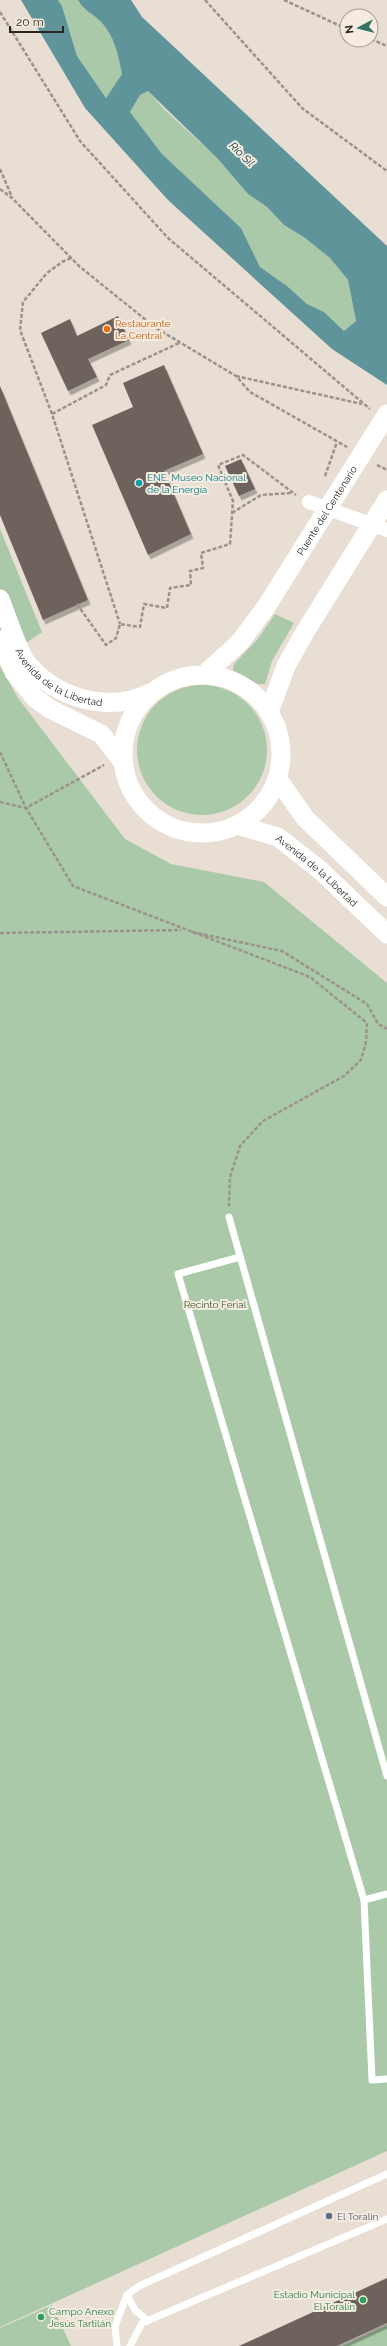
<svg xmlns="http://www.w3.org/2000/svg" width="387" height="2346" viewBox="0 0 387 2346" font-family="Raleway,sans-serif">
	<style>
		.green { fill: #a9c9a9 }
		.water { fill: #5f959a; fill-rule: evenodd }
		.building { fill: #6d645b; filter: url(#shadow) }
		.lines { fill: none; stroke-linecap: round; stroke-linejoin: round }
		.path { stroke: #9b938b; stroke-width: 2.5; stroke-dasharray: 4 2; stroke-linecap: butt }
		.lane { stroke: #fff; stroke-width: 7 }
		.street { stroke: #fff; stroke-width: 14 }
		.secondary { stroke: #fff; stroke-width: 19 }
		.food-dot { fill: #e8710a; stroke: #f6ebe0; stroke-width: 1.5 }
		.culture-dot { fill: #0f9aa8; stroke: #f6ebe0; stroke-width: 1.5 }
		.service-dot { fill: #5c6f8a; stroke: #f6ebe0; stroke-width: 1.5 }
		.leisure-dot { fill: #2e9e5b; stroke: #f6ebe0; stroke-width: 1.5 }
		.labels { text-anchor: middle; stroke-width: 4; stroke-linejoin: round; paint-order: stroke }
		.food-label { font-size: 10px; fill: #c56008; stroke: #f6ebe0; text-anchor: start }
		.culture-label { font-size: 10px; fill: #0d838f; stroke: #f6ebe0; text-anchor: start }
		.street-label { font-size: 10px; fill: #292521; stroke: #f6ebe0 }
		.park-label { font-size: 10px; fill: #2f5e32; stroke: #f6ebe0 }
		.service-label { font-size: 10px; fill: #4e5e75; stroke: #f6ebe0; text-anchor: start }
		.leisure-label { font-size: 10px; fill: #27864d; stroke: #f6ebe0; text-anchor: end }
		.water-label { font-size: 11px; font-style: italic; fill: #02393d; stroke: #f6ebe0 }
	</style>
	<defs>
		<filter id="shadow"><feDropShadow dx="2.5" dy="4.5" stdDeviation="0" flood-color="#0004"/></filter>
	</defs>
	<rect width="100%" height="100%" fill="#e8ded3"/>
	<g class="green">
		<path d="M58,0H78C85,12 91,12 100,21C115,36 118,55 122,74L106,98L77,56L62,6Z"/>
		<polygon points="148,91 165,110 218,159 248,194 267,207 284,225 305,238 330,258 348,280 356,321 344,331 324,312 307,304 287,286 260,267 241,228 162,154 130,112 140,95"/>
		<polygon points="0,529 42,632 0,661"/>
		<polygon points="275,614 294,623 272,661 265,684 258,684 233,670 234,664 257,640"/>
		<polygon points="0,666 18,698 125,839 171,864 264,882 387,983 387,2151 0,2327"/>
		<circle cx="202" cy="750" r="65"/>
		<polygon points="52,2305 71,2346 0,2346 0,2328"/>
		<polygon points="387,2325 387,2346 342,2346"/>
	</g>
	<path class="water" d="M21,0H58L62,6L77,56L106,98L122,74C118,55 115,36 100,21C91,12 85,12 78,0H131L142,17L387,246V385L332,349L168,200L85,108ZM148,91L218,159L248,194L267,207L284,225L305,238L330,258L348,280L356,321L344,331L324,312L307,304L287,286L260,267L241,228L162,154L130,112L140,95Z"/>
	<g class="building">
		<polygon points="118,316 129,340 88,359 97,377 68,391 41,333 70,319 77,336"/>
		<polygon points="164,365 203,454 164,471 191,534 148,555 92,425 133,407 123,383"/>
		<polygon points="0,386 88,600 43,620 0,515"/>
		<polygon points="241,459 255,489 239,496 225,466"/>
		<polygon points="387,2278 387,2323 337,2346 239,2346"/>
	</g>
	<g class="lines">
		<g class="path">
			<polyline points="205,0 302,108 387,171"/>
			<polyline points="284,0 347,29"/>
			<polyline points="0,12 80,141 168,238 370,409"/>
			<polyline points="371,39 387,46"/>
			<polyline points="0,169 12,197"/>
			<polyline points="0,189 12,198 80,267 156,328 236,376 250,392 347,447"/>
			<polyline points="71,258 62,262 47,273 23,302 20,330 52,414 120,624"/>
			<polyline points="236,376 362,404"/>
			<polyline points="52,414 106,385 110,375 179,343"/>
			<polyline points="377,465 387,470"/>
			<polyline points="325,476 337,442"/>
			<polyline points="232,513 261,495 291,493"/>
			<polyline points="77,604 106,645 116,638 120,624 140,627 144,604 167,608 170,588 191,585 190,571 203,568 201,553 230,544 233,501 218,465 243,455 296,495"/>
			<polyline points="0,752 26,808 73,886 310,977 367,1023 366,1042 361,1060 344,1076 263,1121 240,1146 230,1177 229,1206"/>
			<polyline points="0,802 26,808 104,765"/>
			<polyline points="192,932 282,951 367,1004 378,1024 387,1029"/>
			<polyline points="0,933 181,930"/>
		</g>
		<g class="lane">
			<polyline points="229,1217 387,1776"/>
			<polyline points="240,1257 178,1274 364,1900 372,2080 387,2079"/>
			<polyline points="364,1900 387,1894"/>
			<polyline points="127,2295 135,2310 148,2321"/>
			<polyline points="117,2346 115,2326 127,2295 139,2286 387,2174"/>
			<polyline points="130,2346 142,2323 387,2219"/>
		</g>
		<polyline class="street" points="309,502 387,530"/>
		<g class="secondary">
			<path id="s1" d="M0,599C6,614 18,651 26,662C55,698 108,714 150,693"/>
			<polyline points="0,640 14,672 35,698 50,709 101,734 123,762"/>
			<path id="s2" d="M205,674L240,642L266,607L387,414"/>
			<circle cx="202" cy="754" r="79"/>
			<polyline points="269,712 286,666 305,632 387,500"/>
			<polyline points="277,778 305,818 387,897"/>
			<path id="s3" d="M237,825L278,837L320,870L387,934"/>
		</g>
	</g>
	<circle class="food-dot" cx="107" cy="329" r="4"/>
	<circle class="culture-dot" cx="139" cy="483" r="4"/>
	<circle class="service-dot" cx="329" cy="2216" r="4"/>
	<g class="leisure-dot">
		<circle cx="363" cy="2300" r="4"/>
		<circle cx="41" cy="2317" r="4"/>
	</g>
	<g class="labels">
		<g class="food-label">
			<text x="115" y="327">Restaurante<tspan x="115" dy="12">La Central</tspan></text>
		</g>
		<g class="culture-label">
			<text x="147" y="481">ENE. Museo Nacional<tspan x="147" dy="12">de la Energía</tspan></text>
		</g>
		<g class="street-label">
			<text dy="4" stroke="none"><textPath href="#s2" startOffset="205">Puente del Centenario</textPath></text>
			<text dy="4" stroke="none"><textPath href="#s1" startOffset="105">Avenida de la Libertad</textPath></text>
			<text dy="4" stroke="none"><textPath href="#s3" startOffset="94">Avenida de la Libertad</textPath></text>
		</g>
		<g class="park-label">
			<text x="215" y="1308">Recinto Ferial</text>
		</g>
		<g class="service-label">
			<text x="337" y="2220">El Toralín</text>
		</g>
		<g class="leisure-label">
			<text x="355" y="2298">Estadio Municipal<tspan x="355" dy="12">El Toralín</tspan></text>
			<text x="49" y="2315" text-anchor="start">Campo Anexo<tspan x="49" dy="12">Jesús Tartilán</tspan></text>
		</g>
		<g class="water-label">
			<text transform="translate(242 154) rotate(44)" y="4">Río Sil</text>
		</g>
	</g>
	<g transform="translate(359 28) rotate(263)"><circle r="19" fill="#f6ebe0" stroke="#a49c94"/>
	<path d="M0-3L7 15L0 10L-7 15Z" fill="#337260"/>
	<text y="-6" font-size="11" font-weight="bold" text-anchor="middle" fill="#292521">N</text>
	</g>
	<path d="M10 26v6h53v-6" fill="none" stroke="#292521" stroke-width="2"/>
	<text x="16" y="26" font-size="12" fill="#292521" stroke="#f6ebe0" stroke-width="3" paint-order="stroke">20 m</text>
</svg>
